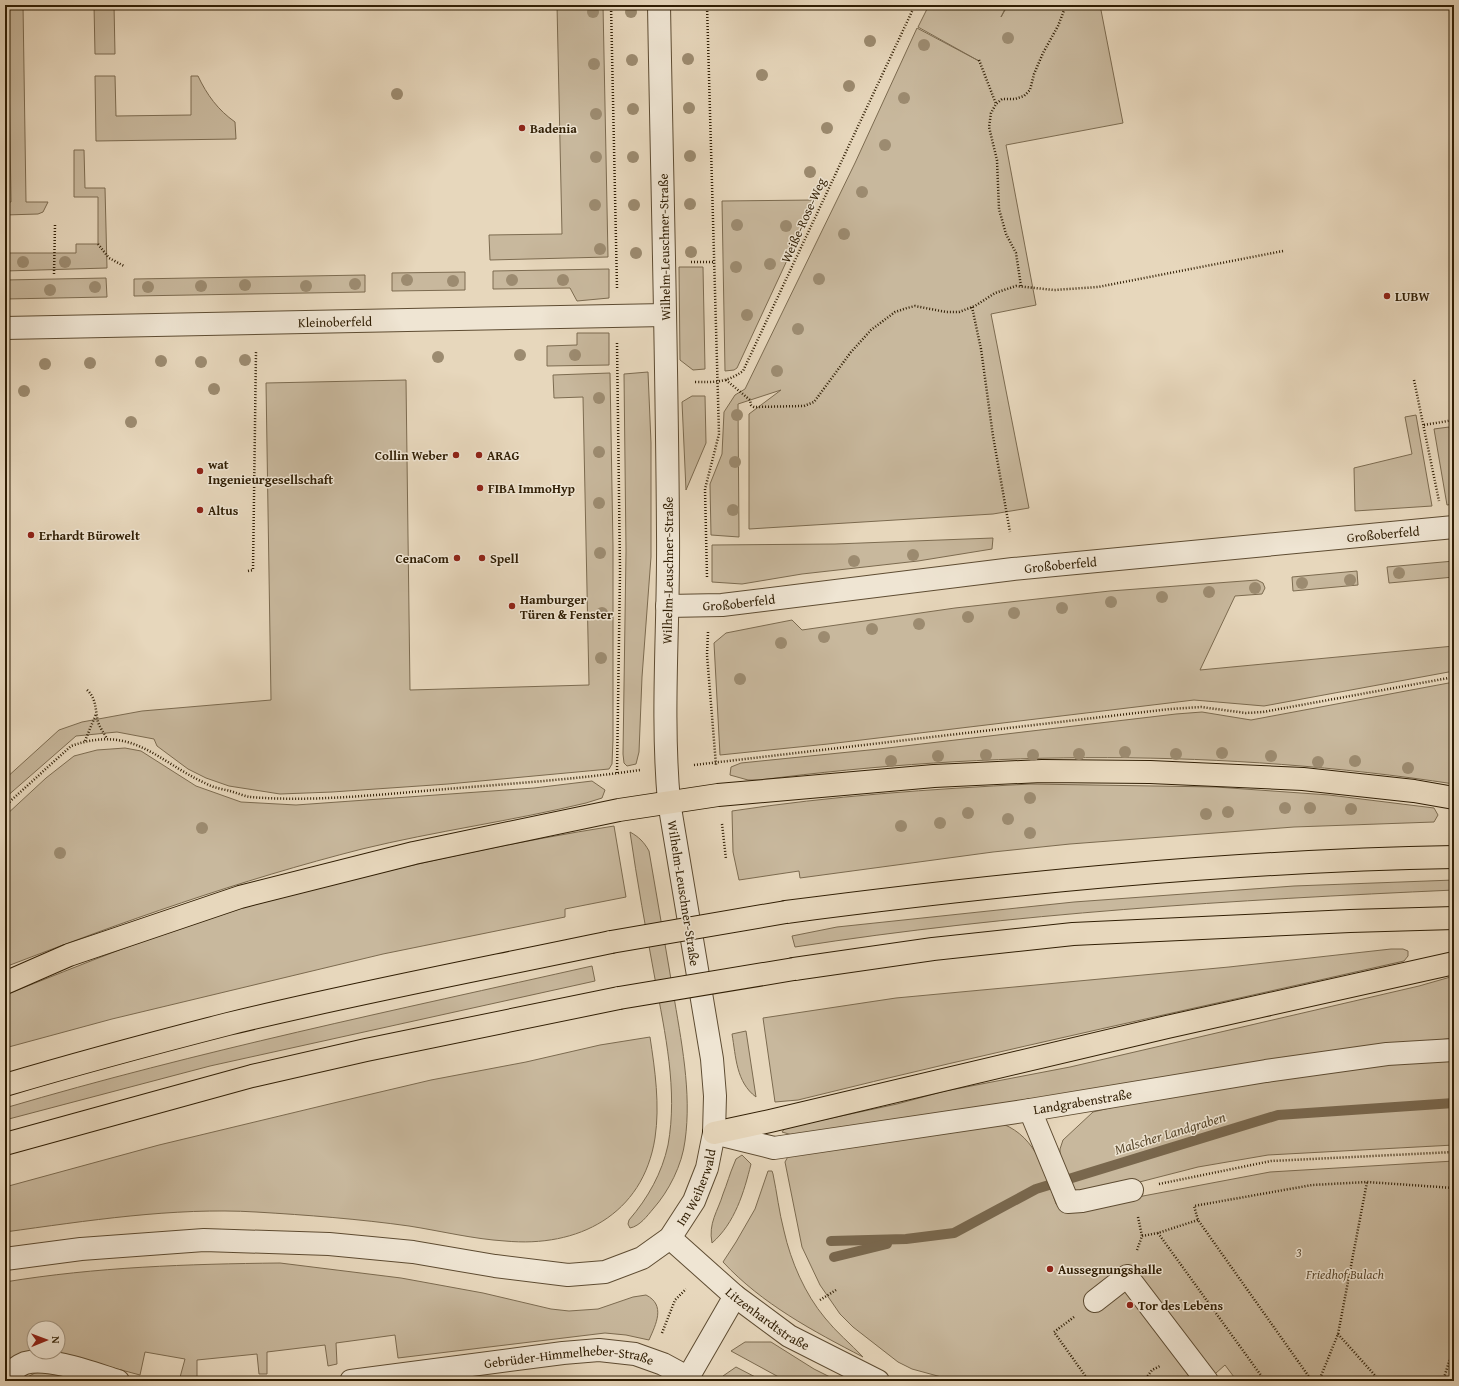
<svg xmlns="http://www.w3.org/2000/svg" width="1459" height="1386" viewBox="0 0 1459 1386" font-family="'Gentium Book Plus',serif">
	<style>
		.green { fill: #c8b89d; stroke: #7c6b50 }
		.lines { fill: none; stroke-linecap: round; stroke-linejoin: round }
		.stream { stroke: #79674d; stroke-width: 10 }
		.minor-casing { stroke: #5e4c32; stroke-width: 24 }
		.highway-casing { stroke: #301e04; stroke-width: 24 }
		.path { stroke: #301e04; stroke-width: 2.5; stroke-dasharray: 1 2; stroke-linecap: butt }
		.minor { stroke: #efe5d3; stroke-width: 22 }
		.highway { stroke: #e7d7bc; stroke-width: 22 }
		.highway-bridge-casing { stroke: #301e04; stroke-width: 24; stroke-linecap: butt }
		.highway-bridge { stroke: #e7d7bc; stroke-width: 22 }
		.tree { fill: #9c8b70 }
		.poi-dot { fill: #8f2418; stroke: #efe5d3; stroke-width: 1.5 }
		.labels { text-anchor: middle; stroke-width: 3; stroke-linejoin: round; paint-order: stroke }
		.poi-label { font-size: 13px; font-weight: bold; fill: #301e04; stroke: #efe5d3; text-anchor: start }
		.street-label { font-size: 13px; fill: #301e04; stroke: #efe5d3 }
		.park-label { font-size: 13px; font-style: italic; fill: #5e4c32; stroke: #efe5d3 }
		.water-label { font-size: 14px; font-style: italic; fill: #5a492e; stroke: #efe5d3 }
	</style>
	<rect width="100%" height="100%" fill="#e7d7bc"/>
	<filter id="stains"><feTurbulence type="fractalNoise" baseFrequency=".005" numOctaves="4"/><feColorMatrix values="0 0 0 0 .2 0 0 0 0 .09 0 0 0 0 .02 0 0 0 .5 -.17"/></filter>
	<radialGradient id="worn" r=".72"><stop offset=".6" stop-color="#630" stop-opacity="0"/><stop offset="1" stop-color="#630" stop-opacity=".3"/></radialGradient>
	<g class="green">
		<polygon points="8,5 23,5 26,202 48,202 43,212 38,214 5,215 5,202 11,202"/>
		<polygon points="94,5 114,5 115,54 95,54"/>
		<polygon points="557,5 603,5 608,257 490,260 489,235 562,234"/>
		<polygon points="929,5 1007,5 1001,17 1008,5 1100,5 1123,123 1006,145 1036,305 991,314 1029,508 993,514 749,529 749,414 781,390 738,404 739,537 711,535 710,484 722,454 724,412 735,395 745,389 855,163 917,28 979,61 918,27"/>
		<path d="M95,76H115L116,116L191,115V76H198C207,95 218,110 235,122L236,139L96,141Z"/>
		<polygon points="74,150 84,150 85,188 105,188 107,268 5,271 5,253 76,253 76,244 98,244 98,197 74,197"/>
		<polygon points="815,200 737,368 734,370 725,371 722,201"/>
		<polygon points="679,267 703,267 705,369 693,370 680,360"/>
		<polygon points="609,269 609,298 577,301 570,288 493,289 493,271"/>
		<polygon points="465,272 465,290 392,291 392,273"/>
		<polygon points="365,275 365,292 134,296 134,279"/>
		<polygon points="106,278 107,297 5,299 5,280"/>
		<polygon points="577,333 609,333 609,365 547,366 547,346 577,345"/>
		<polygon points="648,372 651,443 651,557 642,677 639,752 636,764 627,766 624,763 623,754 626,551 624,374"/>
		<polygon points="610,373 613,547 613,740 612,764 609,769 448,784 332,792 280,794 229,786 206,778 188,769 157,746 154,739 117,732 76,736 5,798 5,779 59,730 82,722 142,711 271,700 266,383 406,380 410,690 589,685 583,397 554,398 553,375"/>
		<polygon points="692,396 705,396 706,443 686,490 682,402"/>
		<polygon points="1416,415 1432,506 1355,511 1354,468 1412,454 1405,417"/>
		<polygon points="1449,427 1454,449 1454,504 1447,505 1434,429"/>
		<polygon points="993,538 992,549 918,561 802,574 742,584 712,582 712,545 835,544"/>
		<polygon points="1454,561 1454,577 1389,583 1387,567"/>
		<polygon points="1357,571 1358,585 1293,591 1292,577"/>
		<polygon points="1257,580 1263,583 1265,588 1262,594 1235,596 1200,670 1454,646 1454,671 1264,706 1194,700 828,744 720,755 714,643 726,633 792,620 802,630 955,608 1110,591"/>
		<path d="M1454,682V784C1225,749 990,750 760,780H748L730,775L731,767L741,763L879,749L1176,714L1202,712L1251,720Z"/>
		<path d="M125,748L141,751L196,786L241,802L296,805L534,788L592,781L605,790L602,798L586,803C512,821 436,831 362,849C240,880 122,922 5,967V816L46,778L74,756L97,750Z"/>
		<path d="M1031,784L1216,787L1329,795L1434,808L1438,815L1434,822L1294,827L1070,844L993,852L800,878L799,871L739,880L733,852L732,811C831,796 931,789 1031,784Z"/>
		<path d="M614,826L626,897L565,909V917L383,954L112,1019L5,1048V995C83,964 161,932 241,908C271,899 303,892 334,884C426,861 519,841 614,826Z"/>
		<path d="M630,832C639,837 644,842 649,851C657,898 665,944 673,991C681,1040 692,1092 685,1141C682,1165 669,1191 653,1209C647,1216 640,1226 630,1228L628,1224L629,1220C648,1198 662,1173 668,1145C678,1090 665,1033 655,979C646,930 637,881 630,832Z"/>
		<path d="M1454,880V890C1234,900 1013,913 795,947L792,936L837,927L1074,902L1294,886Z"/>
		<path d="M1391,949H1403L1408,951V956L1404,961C1202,1007 999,1050 798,1100L775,1102L763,1018L896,998L1229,967Z"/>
		<path d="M592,966L595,981L210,1066L5,1120V1108C198,1051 396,1010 592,966Z"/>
		<polygon points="1454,976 1454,1038 1302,1058 792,1135 782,1132 785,1128 897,1104 945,1091 1070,1067 1419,986"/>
		<path d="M746,1031L756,1097C736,1082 736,1057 732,1034Z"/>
		<path d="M650,1037C655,1070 660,1105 655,1138C643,1215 578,1248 505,1241C473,1239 441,1231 409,1226C359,1219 307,1215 256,1212C174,1207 86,1221 5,1232V1187L159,1145L342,1101L431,1080L526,1062L600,1045Z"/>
		<polygon points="1454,1054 1454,1145 1268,1155 1198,1167 1085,1196 1074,1192 1060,1156 1060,1149 1063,1140 1093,1112 1139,1101"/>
		<path d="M1003,1124C1037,1138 1045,1172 1056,1204L1069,1210L1270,1172L1454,1161V1381H1237L1225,1365L1207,1381H956L912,1369L898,1362L853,1327L840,1314L820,1285L802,1247L785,1162L790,1153Z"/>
		<path d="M742,1155L751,1164C744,1192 735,1223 712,1243C708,1223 718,1211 723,1194C727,1184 730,1173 734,1164L736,1159Z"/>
		<path d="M768,1171H772L773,1174C777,1193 779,1212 784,1231C791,1262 805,1294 825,1318C836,1332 851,1344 863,1357C813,1331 762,1304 723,1262L736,1242L755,1209Z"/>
		<path d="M280,1263L401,1278L483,1293L551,1309L569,1311L598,1309L633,1297L646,1295C666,1305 656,1324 649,1340L626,1335L605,1333L398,1358L395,1335L336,1343L337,1364L328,1366L325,1345L267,1352V1374H259L257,1354L197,1360V1381H179L185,1359L145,1352L140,1375L65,1355L46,1352H58V1328H34V1350L5,1361V1282C96,1267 188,1264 280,1263Z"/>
		<polygon points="745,1342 771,1342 814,1369 838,1381 786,1381 731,1351"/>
		<polygon points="736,1367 763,1381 721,1381 723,1376"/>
		<polygon points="47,1372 80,1381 20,1381 35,1373"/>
	</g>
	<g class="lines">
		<g class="stream">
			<polyline points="831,1241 906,1239 954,1233 1036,1189 1278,1115 1454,1103"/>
			<polyline points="834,1257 887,1244"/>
		</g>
		<g class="minor-casing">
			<g id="minor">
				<path id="s1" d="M5,328L665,315"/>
				<path id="s2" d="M667,606L722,605L1013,569L1454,527"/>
				<polyline points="1030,1110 1068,1202 1082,1201 1132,1190"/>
				<path id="s3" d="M714,1133L774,1148L1030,1110L1266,1071L1387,1054L1454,1050"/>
				<path id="s4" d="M670,1238L735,1296L789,1336L878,1381"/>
				<path id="s5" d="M5,1259L81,1249L204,1240L329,1244L413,1252L495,1266L568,1275L605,1272L642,1258L670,1238L694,1201L707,1168L714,1133L715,1096L712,1059L669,802C661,713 669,624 668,534C667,358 662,181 659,5"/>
				<polyline points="1095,1301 1127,1276 1207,1381"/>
				<path d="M5,1378C11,1372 17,1366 25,1363C48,1356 95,1374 118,1381"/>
				<path id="s6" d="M351,1381L563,1353L599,1350L635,1354L663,1364L687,1377"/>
				<polyline points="686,1381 735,1296"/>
			</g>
		</g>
		<g class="highway-casing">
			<g id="highway">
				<path d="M786,912C1008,883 1231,861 1454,857"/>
				<polyline points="794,969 933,949 1073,934 1350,921 1454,918"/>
				<polyline points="5,983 69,955 240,897 414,853 619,810 718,795 934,776 1042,771 1150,772 1303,779 1414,791 1454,798"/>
				<path d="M5,1085C79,1063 154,1043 228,1024C355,993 483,969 611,942"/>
				<polyline points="714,1133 770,1121 1167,1027 1454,963"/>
				<polyline points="5,1144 252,1076 366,1050 619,998"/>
			</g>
		</g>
		<g class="path">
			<polyline points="611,5 617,288"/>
			<polyline points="707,5 719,434 705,489 707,577"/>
			<polyline points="979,60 996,104"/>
			<polyline points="98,244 109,258 124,266"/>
			<polyline points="691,262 713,262"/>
			<polyline points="54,274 55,225"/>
			<polyline points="1021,286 1016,253 1006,234 999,209 997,160 989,127 991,113 996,104 1002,99 1015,99 1024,96 1030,90 1034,74 1043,53 1058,26 1066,5"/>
			<polyline points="972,307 981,349 993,436 1010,532"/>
			<polyline points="726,380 750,400 751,405 754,407 804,406 814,402 851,352 871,330 895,312 907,308 915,306 946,312 959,312 975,306 995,293 1016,286 1054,290 1098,287 1283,251"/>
			<polyline points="1414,380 1439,501"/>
			<path d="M695,382C715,382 726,383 743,371L915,5"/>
			<polyline points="1424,425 1454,420"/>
			<polyline points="248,571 253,570 256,352"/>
			<polyline points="708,632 707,655 716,765"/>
			<path d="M87,690C97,699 95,710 98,722C100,728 104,733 107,739"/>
			<polyline points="85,741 96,714"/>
			<polyline points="694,765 1170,709 1201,707 1246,713 1263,712 1454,677"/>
			<polyline points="617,773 620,571 617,343"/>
			<path d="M5,806L71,746C134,724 156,761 207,784C214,788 223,789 230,791C237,793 244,796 250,797C312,802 374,795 435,790C503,784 572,780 640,770"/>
			<polyline points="722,824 726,859"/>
			<polyline points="1159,1184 1271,1161 1454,1152"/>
			<polyline points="1138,1217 1142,1236"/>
			<polyline points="1158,1233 1265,1381"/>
			<polyline points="1137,1250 1142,1236 1158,1233 1198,1220"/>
			<polyline points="820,1300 836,1290"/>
			<polyline points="1074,1317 1054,1332 1089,1381"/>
			<polyline points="662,1333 675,1300 686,1289"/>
			<polyline points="1338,1334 1380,1381"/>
			<polyline points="1144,1381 1152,1370 1160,1366"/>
			<polyline points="1312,1381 1198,1220 1194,1206 1312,1185 1367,1182 1454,1188"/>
			<polyline points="1319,1381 1338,1334 1367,1182"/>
			<polyline points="1443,1381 1454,1346"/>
		</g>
		<use href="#minor" class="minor"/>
		<use href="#highway" class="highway"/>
		<g class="highway-bridge-casing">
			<g id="highway-bridge">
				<polyline points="611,942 786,912"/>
				<polyline points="619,998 794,969"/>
			</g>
		</g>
		<use href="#highway-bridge" class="highway-bridge"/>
	</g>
	<g class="tree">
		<circle cx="593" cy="12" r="6"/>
		<circle cx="631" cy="12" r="6"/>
		<circle cx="1008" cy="38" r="6"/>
		<circle cx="870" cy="41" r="6"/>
		<circle cx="924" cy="45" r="6"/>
		<circle cx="688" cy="59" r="6"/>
		<circle cx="632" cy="60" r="6"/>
		<circle cx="594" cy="64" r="6"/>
		<circle cx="762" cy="75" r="6"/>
		<circle cx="849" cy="86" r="6"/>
		<circle cx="397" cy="94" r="6"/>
		<circle cx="904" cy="98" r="6"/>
		<circle cx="689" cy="108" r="6"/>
		<circle cx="633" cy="109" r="6"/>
		<circle cx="596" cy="114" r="6"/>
		<circle cx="827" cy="128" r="6"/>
		<circle cx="885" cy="145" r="6"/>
		<circle cx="690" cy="156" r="6"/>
		<circle cx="596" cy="157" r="6"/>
		<circle cx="633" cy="157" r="6"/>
		<circle cx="810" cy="172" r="6"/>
		<circle cx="862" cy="192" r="6"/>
		<circle cx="690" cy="204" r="6"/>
		<circle cx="595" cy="205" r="6"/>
		<circle cx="634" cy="205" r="6"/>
		<circle cx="737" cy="225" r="6"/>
		<circle cx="786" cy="226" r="6"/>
		<circle cx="844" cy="234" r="6"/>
		<circle cx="600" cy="249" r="6"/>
		<circle cx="691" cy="252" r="6"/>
		<circle cx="636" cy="253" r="6"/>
		<circle cx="23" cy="262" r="6"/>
		<circle cx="65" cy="262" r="6"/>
		<circle cx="770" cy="264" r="6"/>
		<circle cx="736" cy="267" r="6"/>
		<circle cx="819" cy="279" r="6"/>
		<circle cx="407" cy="280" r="6"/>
		<circle cx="512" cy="280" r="6"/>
		<circle cx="563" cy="280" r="6"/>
		<circle cx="453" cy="281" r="6"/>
		<circle cx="355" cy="284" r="6"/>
		<circle cx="245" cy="285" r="6"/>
		<circle cx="201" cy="286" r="6"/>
		<circle cx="306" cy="286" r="6"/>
		<circle cx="95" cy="287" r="6"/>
		<circle cx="148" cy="287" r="6"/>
		<circle cx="50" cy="290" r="6"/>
		<circle cx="747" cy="315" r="6"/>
		<circle cx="798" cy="329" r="6"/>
		<circle cx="520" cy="355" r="6"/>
		<circle cx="575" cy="355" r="6"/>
		<circle cx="438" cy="357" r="6"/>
		<circle cx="245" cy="360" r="6"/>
		<circle cx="161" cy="361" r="6"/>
		<circle cx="201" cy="362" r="6"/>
		<circle cx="90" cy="363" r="6"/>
		<circle cx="45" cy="364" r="6"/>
		<circle cx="777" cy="371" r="6"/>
		<circle cx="214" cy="389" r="6"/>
		<circle cx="24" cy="391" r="6"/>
		<circle cx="599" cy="398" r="6"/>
		<circle cx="737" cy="415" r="6"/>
		<circle cx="131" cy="422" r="6"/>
		<circle cx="599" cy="452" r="6"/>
		<circle cx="735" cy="462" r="6"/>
		<circle cx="599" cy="503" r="6"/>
		<circle cx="733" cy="510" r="6"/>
		<circle cx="600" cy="553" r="6"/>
		<circle cx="913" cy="555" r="6"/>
		<circle cx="854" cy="561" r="6"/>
		<circle cx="1399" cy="573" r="6"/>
		<circle cx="1350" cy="580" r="6"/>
		<circle cx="1302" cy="583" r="6"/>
		<circle cx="1255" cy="588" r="6"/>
		<circle cx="1209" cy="592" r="6"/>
		<circle cx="1162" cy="597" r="6"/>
		<circle cx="1111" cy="602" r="6"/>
		<circle cx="1062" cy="608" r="6"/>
		<circle cx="602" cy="613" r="6"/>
		<circle cx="1014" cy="613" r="6"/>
		<circle cx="968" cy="617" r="6"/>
		<circle cx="919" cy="624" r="6"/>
		<circle cx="872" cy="629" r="6"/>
		<circle cx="824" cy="637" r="6"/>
		<circle cx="781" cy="643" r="6"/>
		<circle cx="601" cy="658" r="6"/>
		<circle cx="740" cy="679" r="6"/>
		<circle cx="1125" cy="752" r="6"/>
		<circle cx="1222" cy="753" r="6"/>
		<circle cx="1079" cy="754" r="6"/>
		<circle cx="1176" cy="754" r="6"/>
		<circle cx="986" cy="755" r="6"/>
		<circle cx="1033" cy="755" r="6"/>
		<circle cx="938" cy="756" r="6"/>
		<circle cx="1271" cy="756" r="6"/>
		<circle cx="891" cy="761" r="6"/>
		<circle cx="1355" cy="761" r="6"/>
		<circle cx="1318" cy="762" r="6"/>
		<circle cx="1408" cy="768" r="6"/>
		<circle cx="1030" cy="798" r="6"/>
		<circle cx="1285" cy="808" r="6"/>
		<circle cx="1310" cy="808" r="6"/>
		<circle cx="1351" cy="809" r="6"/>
		<circle cx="1228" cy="812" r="6"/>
		<circle cx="968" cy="813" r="6"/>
		<circle cx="1206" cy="814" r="6"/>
		<circle cx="1008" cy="819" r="6"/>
		<circle cx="940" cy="823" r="6"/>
		<circle cx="901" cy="826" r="6"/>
		<circle cx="202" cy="828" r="6"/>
		<circle cx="1030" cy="833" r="6"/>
		<circle cx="60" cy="853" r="6"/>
	</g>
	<g class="poi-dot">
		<circle cx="522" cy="128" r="4"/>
		<circle cx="1387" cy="296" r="4"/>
		<circle cx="456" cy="455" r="4"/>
		<circle cx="479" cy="455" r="4"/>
		<circle cx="200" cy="471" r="4"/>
		<circle cx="480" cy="488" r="4"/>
		<circle cx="200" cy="510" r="4"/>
		<circle cx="31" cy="535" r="4"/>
		<circle cx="457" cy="558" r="4"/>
		<circle cx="482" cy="558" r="4"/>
		<circle cx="512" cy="606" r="4"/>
		<circle cx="1050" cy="1269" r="4"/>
		<circle cx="1130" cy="1305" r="4"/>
	</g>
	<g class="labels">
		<g class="poi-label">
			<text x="530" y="133">Badenia</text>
			<text x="1395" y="301">LUBW</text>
			<text x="448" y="460" text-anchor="end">Collin Weber</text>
			<text x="487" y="460">ARAG</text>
			<text x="208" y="469">wat<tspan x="208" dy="15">Ingenieurgesellschaft</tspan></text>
			<text x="488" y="493">FIBA ImmoHyp</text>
			<text x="208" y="515">Altus</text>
			<text x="39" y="540">Erhardt Bürowelt</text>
			<text x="449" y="563" text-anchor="end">CenaCom</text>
			<text x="490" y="563">Spell</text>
			<text x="520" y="604">Hamburger<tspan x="520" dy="15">Türen &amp; Fenster</tspan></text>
			<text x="1058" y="1274">Aussegnungshalle</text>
			<text x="1138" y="1310">Tor des Lebens</text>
		</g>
		<g class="street-label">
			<text transform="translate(803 220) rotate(-66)" y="5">Weiße-Rose-Weg</text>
			<text transform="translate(664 247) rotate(-91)" y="5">Wilhelm-Leuschner-Straße</text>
			<text dy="5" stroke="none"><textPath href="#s1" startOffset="330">Kleinoberfeld</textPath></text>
			<text dy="5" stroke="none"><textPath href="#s2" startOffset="720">Großoberfeld</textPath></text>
			<text dy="5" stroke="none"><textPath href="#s2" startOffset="396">Großoberfeld</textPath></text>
			<text dy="5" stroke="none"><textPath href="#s5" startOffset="1359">Wilhelm-Leuschner-Straße</textPath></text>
			<text dy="5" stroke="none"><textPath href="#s2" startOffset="72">Großoberfeld</textPath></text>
			<text transform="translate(684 893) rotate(81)" y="5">Wilhelm-Leuschner-Straße</text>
			<text dy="5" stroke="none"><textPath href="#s3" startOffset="374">Landgrabenstraße</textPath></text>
			<text dy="5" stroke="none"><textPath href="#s5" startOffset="735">Im Weiherwald</textPath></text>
			<text dy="5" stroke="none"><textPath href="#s4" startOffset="127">Litzenhardtstraße</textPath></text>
			<text dy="5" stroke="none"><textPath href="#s6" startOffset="220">Gebrüder-Himmelheber-Straße</textPath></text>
		</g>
		<g class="park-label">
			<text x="1299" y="1257">3</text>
			<text x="1345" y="1279">Friedhof Bulach</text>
		</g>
		<g class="water-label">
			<text transform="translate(1170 1133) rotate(-17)" y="5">Malscher Landgraben</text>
		</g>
	</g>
	<rect width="1459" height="1386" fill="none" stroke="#e7d7bc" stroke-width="20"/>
	<rect x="6" y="6" width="1447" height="1374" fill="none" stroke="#301e04" stroke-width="2"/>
	<rect x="10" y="10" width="1439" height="1366" fill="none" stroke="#301e04"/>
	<g transform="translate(46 1340) rotate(89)"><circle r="19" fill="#efe5d3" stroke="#a39580"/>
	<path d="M0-3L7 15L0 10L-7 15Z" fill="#8f2418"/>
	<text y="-6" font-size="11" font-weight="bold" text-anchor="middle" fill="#301e04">N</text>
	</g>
	<rect width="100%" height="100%" filter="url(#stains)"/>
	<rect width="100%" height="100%" fill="url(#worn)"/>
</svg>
